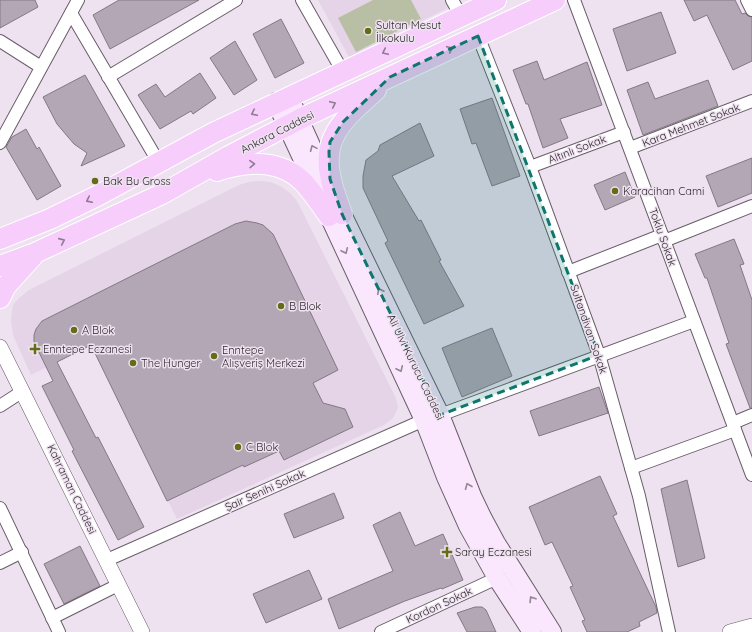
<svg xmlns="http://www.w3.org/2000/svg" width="752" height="632" viewBox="0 0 752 632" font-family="Quicksand,sans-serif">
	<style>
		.built { fill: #e5d3e7 }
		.green { fill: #b9bfa4 }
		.building { fill: #b4a7b5; stroke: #847885 }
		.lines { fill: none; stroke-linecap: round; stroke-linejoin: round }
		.minor-casing { stroke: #685d69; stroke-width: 14 }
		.tertiary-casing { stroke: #685d69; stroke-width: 16 }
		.secondary-casing { stroke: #685d69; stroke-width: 20 }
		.primary-casing { stroke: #fff; stroke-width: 22 }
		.minor { stroke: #fff; stroke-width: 12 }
		.tertiary { stroke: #fff; stroke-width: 15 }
		.secondary { stroke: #fae6fd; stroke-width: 18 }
		.primary { stroke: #f6cdfb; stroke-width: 20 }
		.oneway { stroke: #917a94 }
		.oneway2 { stroke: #938694 }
		.marked { fill: #0f766e; fill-opacity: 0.2; stroke: #0f766e; stroke-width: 3; stroke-dasharray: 8 5; stroke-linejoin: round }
		.poi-dot { fill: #636d15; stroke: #efe2f0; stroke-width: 1.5 }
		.labels { text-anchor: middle; stroke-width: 3; stroke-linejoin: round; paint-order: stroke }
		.poi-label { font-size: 11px; fill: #2c272c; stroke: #efe2f0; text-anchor: start }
		.street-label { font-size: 11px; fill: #2c272c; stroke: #efe2f0 }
	</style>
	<rect width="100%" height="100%" fill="#efe2f0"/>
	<g class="built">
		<polygon points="318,0 449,0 452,6 349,57"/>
		<polygon points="259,181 271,182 282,187 290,193 297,201 395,396 398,407 396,412 393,418 384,425 177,519 91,345 31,375 13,335 11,320 12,310 13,305 19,298 29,290 239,185 249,182"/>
	</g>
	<polygon class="green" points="373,0 411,0 421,19 356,52 338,18"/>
	<g class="building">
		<polygon points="0,0 35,0 38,7 0,28"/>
		<polygon points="119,0 199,0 110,49 93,15"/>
		<polygon points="684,0 735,0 742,14 745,13 748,16 752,17 752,61 733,70 707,15 694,21"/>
		<polygon points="661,12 676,53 627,71 613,29"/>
		<polygon points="281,19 304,63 275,78 253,34"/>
		<polygon points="235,41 257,80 234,95 210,58"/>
		<polygon points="537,61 544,80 587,62 602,105 560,119 568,138 543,148 528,104 526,104 513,70"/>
		<polygon points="200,73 216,98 193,114 191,111 160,129 138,95 156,84 165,97"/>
		<polygon points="85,75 125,146 81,166 87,153 74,144 57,124 43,97"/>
		<polygon points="708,80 718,106 643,135 627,90 648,82 655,99"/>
		<polygon points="492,98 520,176 492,186 476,143 472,144 460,109"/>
		<polygon points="420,123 434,156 392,176 419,221 421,220 441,260 439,261 464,306 424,324 385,243 388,241 363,188 363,176 366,160 378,151 380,145"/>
		<polygon points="26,129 37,149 39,147 61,186 37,200 6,147 12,137"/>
		<polygon points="752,158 752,193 718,207 706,176"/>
		<polygon points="625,172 635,197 605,210 594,185"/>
		<polygon points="246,221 257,223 263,225 273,234 338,370 313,383 323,403 345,409 353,427 284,460 279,451 244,467 243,465 167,501 91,345 57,362 96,438 98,437 144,527 118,540 72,451 74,450 42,386 53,381 34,342 34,335 36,329 42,321 235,224"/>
		<polygon points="734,239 744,264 740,265 752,300 752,408 750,408 726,344 729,343 707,278 705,278 695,254"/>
		<polygon points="492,328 512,376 462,397 442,348"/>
		<polygon points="599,387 608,413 539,436 530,411"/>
		<polygon points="600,476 617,514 613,516 656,607 657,613 639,622 640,626 627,632 587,632 582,621 585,620 570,587 573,586 552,542 545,545 529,507"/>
		<polygon points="687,480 705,558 678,567 661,489"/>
		<polygon points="334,493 344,518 294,538 284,514"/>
		<polygon points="400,512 415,546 443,534 463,580 442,589 441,588 405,601 339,629 328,599 393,571 373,525"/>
		<polygon points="80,546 100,586 64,604 44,564"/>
		<polygon points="309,570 322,599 266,623 253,594"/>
		<polygon points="475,607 482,607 486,610 496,632 467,632 457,613"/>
	</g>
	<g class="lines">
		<g class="minor-casing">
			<g id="minor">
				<polyline points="302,0 343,72"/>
				<polyline points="452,0 461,16"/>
				<polyline points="574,0 752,475"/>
				<polyline points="747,0 752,10"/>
				<polyline points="71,13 159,163"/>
				<polyline points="478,36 530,167 599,355 639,496 669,632"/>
				<polyline points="0,41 41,67"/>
				<polyline points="108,77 236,0"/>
				<polyline points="0,143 78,0"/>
				<polyline points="630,148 752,101"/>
				<polyline points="530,167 624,132"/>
				<polyline points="664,241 752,206"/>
				<polyline points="568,272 662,235"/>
				<polyline points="0,406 23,391"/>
				<polyline points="440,415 694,321"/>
				<polyline points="733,423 752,415"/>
				<polyline points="631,468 735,430"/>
				<polyline points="0,508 59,632"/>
				<polyline points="107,560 424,420"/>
				<polyline points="0,563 22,552"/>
				<polyline points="52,618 118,585"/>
				<polyline points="381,632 497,578"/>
			</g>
		</g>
		<g class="tertiary-casing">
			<g id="tertiary">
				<polyline points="0,347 142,632"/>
				<polyline points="730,632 752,626"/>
			</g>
		</g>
		<g class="secondary-casing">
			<g id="secondary">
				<polyline points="289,97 342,214 440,415 472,496 482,517 496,543 552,632"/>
				<polyline points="276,102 424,420 446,477 468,526 497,578 532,632"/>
			</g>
		</g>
		<g class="primary-casing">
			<g id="primary">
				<path d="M217,171C247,161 281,159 304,183C313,193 321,205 329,216"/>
				<path d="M342,214C338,202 333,191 331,179C320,135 348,116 376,90"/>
				<polyline points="0,239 50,219 99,195 213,133 496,0"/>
				<polyline points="0,266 35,253 162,194 229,156 300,119 555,0"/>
				<polyline points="0,298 6,286 33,256"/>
			</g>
		</g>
		<use href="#minor" class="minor"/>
		<use href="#tertiary" class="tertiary"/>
		<use href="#secondary" class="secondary"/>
		<use href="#primary" class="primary"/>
	</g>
	<defs><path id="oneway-chevron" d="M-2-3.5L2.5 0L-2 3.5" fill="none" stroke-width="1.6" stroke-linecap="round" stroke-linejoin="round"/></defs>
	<g class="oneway">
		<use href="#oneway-chevron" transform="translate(450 49) rotate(-25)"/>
		<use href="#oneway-chevron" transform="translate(385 52) rotate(155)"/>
		<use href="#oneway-chevron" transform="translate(333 104) rotate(-25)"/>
		<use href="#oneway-chevron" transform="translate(254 113) rotate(154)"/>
		<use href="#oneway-chevron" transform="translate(252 164) rotate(-2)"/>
		<use href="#oneway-chevron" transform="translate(89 200) rotate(154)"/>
		<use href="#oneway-chevron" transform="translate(62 241) rotate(-24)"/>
	</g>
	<g class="oneway2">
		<use href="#oneway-chevron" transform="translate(313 148) rotate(-114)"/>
		<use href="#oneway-chevron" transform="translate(345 251) rotate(65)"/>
		<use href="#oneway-chevron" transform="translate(380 291) rotate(-116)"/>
		<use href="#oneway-chevron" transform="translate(400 369) rotate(65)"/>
		<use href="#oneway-chevron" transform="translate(468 486) rotate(-112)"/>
		<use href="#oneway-chevron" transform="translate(532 599) rotate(-122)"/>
	</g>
	<path class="marked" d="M478,36L599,355L440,415L342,214L330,179L329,152L330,142L343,122L390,77Z"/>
	<g class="poi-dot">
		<circle cx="368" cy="31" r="4"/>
		<circle cx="95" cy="181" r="4"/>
		<circle cx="615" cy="191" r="4"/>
		<circle cx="281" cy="306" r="4"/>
		<circle cx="74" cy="330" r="4"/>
		<path d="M33 343h4v4h4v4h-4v4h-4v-4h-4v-4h4z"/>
		<circle cx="214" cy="356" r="4"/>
		<circle cx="133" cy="363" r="4"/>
		<circle cx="238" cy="447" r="4"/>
		<path d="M445 546h4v4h4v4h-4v4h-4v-4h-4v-4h4z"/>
	</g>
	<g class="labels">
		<g class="poi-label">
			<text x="376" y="29">Sultan Mesut<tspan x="376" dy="13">İlkokulu</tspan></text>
			<text x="103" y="185">Bak Bu Gross</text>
			<text x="623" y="195">Karacihan Cami</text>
			<text x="289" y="310">B Blok</text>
			<text x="82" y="334">A Blok</text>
			<text x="43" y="353">Enntepe Eczanesi</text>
			<text x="222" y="354">Enntepe<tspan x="222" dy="13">Alışveriş Merkezi</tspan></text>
			<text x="141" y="367">The Hunger</text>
			<text x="246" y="451">C Blok</text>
			<text x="455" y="556">Saray Eczanesi</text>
		</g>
		<g class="street-label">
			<text transform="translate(691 125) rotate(-21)" y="4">Kara Mehmet Sokak</text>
			<text transform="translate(277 132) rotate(-27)" y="4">Ankara Caddesi</text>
			<text transform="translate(577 149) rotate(-21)" y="4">Altınlı Sokak</text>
			<text transform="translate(663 237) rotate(70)" y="4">Toklu Sokak</text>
			<text transform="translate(589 329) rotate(71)" y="4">Sultandivan Sokak</text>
			<text transform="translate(416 367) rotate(64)" y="4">Ali Ulvi Kurucu Caddesi</text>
			<text transform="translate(72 489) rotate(64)" y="4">Kahraman Caddesi</text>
			<text transform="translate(265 490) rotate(-24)" y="4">Şair Senihi Sokak</text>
			<text transform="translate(439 605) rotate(-25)" y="4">Kordon Sokak</text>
		</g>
	</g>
</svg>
